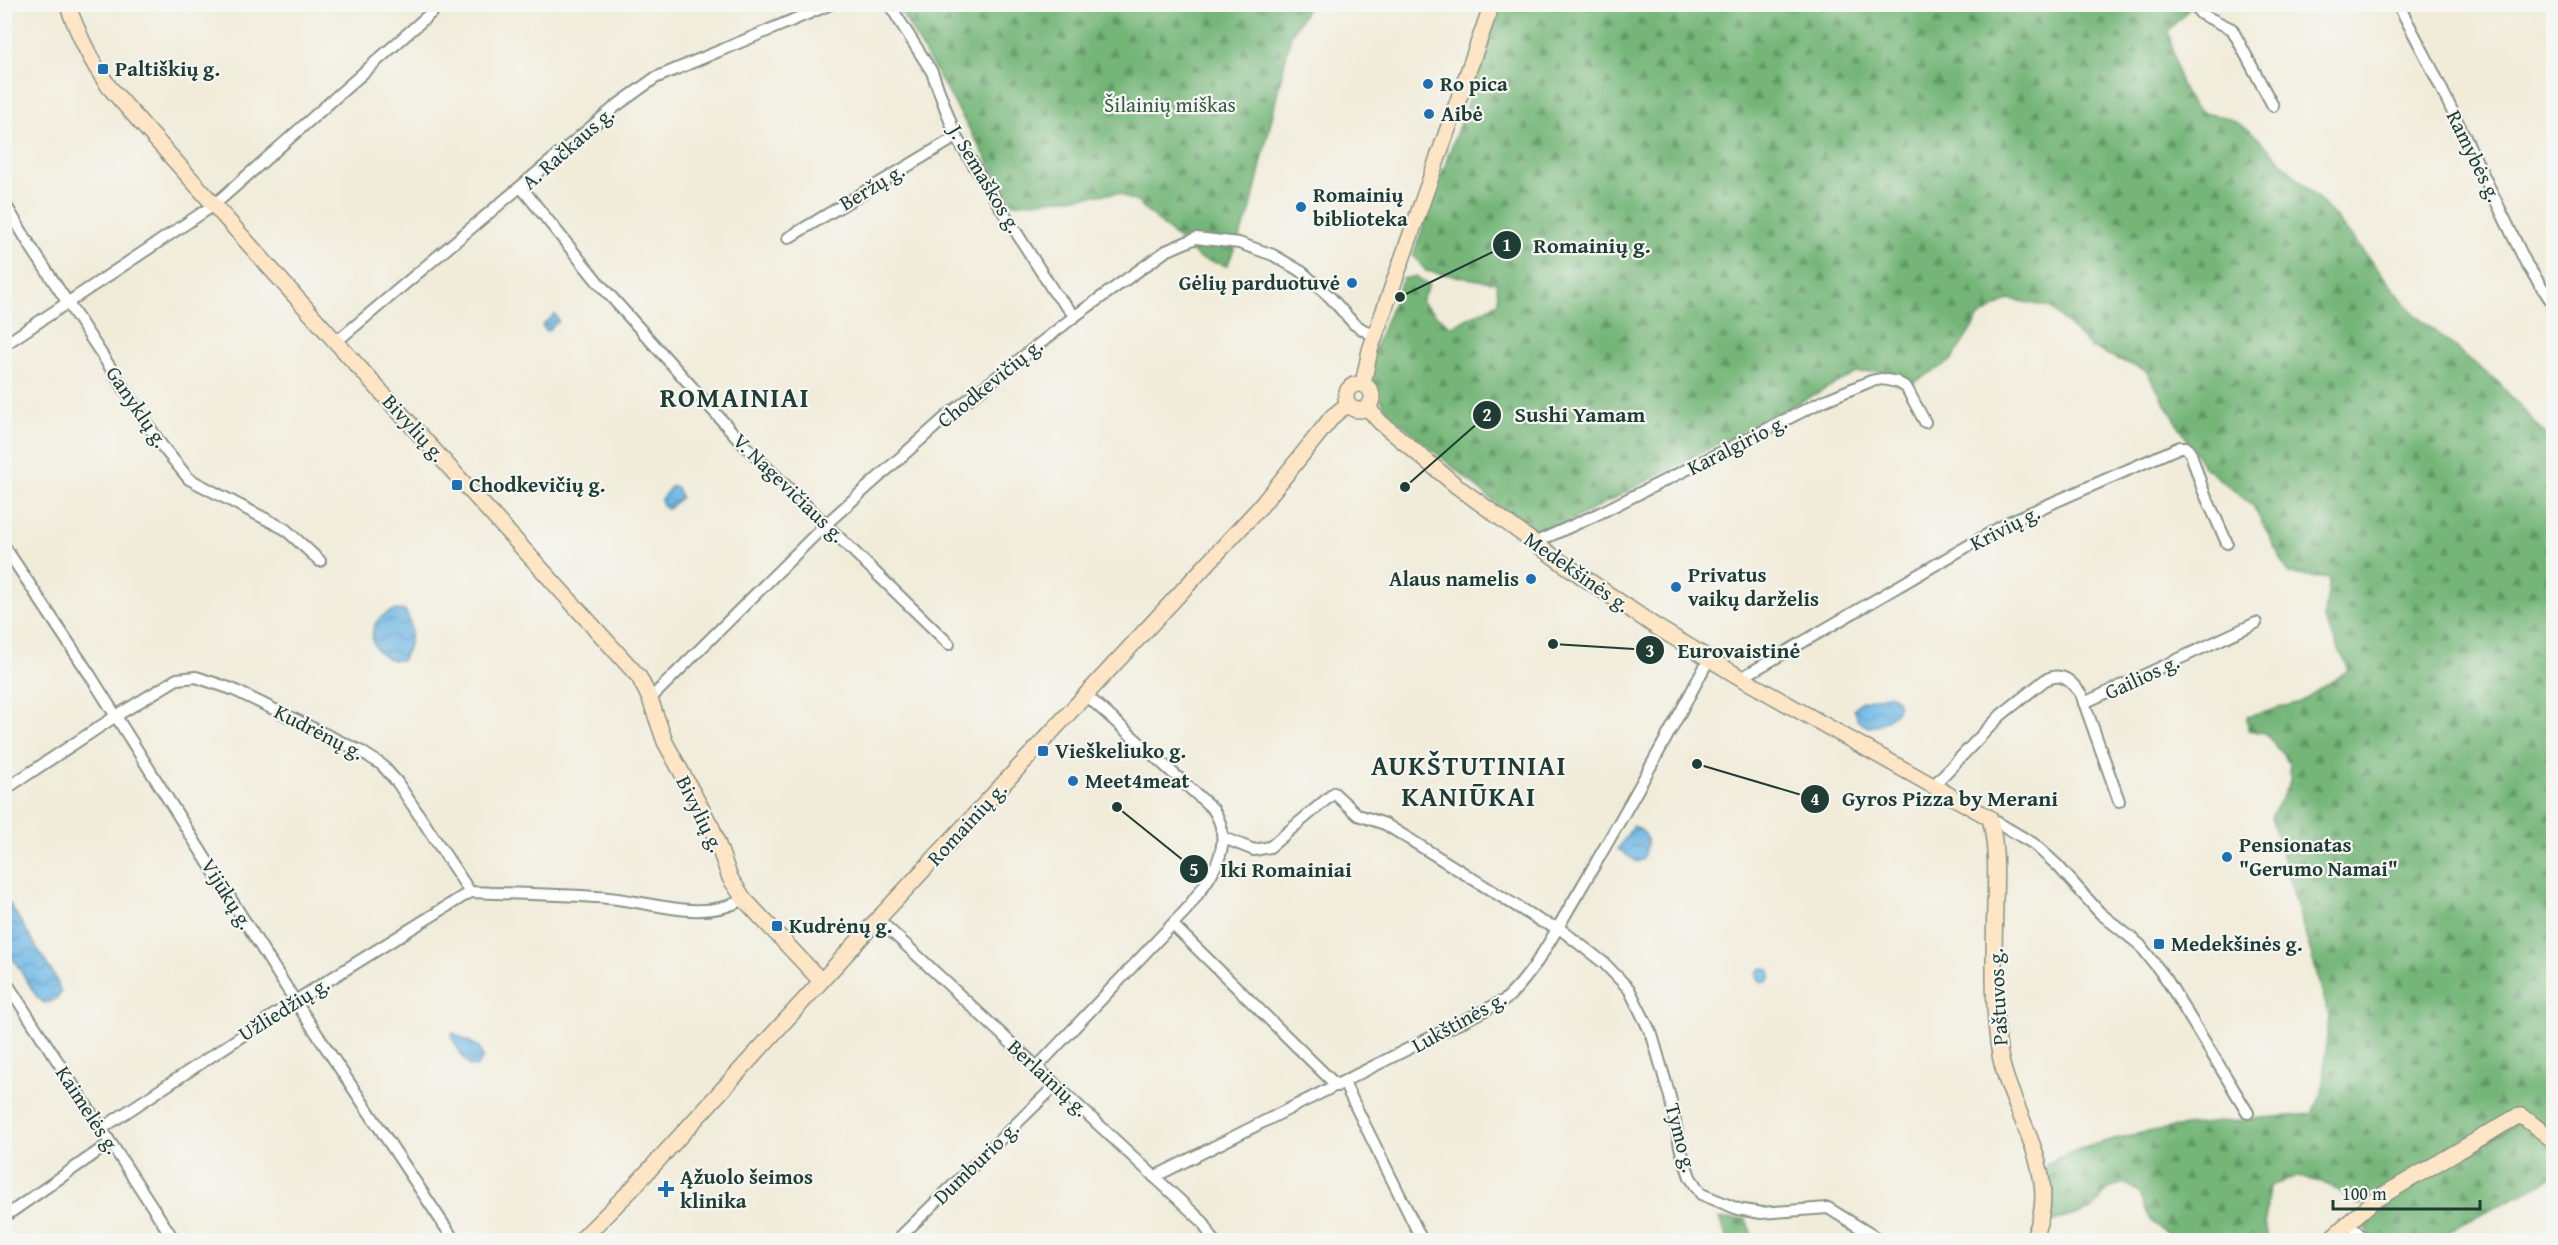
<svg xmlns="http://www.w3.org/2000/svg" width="2558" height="1245" viewBox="0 0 2558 1245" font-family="'Gentium Book Plus',serif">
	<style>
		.forest { fill: url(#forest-firs); stroke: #4a7a56; stroke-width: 1.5 }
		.water { fill: url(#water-waves); stroke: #467a8c; stroke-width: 1.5 }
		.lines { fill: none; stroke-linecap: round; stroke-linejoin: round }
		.street-casing { stroke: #889487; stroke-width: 14 }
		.secondary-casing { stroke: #889487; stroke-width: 18 }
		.street { stroke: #fff; stroke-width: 10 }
		.secondary { stroke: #fde5c5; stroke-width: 15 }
		.poi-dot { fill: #1f6fb2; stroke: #f6f6f2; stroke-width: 2 }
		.labels { text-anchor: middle; stroke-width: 4.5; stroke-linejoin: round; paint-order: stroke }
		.poi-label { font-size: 21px; font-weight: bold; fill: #1f3d34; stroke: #f6f6f2; text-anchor: start }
		.park-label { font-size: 21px; fill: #365b46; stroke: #f6f6f2 }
		.street-label { font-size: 21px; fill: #1f3d34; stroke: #f6f6f2 }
		.district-label { font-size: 27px; font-weight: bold; letter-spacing: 1.5px; fill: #1f3d34; stroke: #f6f6f2 }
		.leader { fill: none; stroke: #1f3d34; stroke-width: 2 }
		.callout-dot { fill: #1f3d34; stroke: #f6f6f2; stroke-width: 2 }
		.mark-label { font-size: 18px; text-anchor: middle; font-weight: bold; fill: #fff }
		.callout-label { font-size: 22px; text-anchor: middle; font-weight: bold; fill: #1f3d34; stroke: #f6f6f2; stroke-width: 4.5; stroke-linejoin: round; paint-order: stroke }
	</style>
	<defs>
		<pattern id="forest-firs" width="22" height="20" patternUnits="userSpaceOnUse" patternTransform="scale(1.5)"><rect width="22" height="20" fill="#74b678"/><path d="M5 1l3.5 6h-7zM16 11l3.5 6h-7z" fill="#5f9563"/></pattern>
		<pattern id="water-waves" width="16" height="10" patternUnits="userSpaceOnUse" patternTransform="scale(1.5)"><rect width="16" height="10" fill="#6cb6e5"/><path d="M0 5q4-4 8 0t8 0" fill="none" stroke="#5895ba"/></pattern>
	</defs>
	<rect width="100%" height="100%" fill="#f6f6f2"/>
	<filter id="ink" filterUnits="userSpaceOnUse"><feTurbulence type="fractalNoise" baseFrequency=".0167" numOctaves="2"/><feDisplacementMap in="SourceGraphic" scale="12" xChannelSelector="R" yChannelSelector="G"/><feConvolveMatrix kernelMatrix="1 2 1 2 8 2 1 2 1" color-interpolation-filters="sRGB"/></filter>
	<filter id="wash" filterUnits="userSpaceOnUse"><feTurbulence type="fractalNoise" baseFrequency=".008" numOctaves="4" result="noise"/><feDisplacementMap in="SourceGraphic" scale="24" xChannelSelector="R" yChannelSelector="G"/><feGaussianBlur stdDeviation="1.35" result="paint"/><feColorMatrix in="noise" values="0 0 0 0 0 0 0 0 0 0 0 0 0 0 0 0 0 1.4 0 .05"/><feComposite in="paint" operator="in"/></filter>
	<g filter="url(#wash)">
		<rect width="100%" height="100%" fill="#f1ecda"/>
		<g class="forest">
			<polygon points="897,5 1309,5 1291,35 1250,212 1227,266 1199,258 1137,202 1117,193 1013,204"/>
			<path d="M1502,5H2190V8L2168,31L2181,85L2194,108L2203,113L2226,117L2249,129L2332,213L2414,314L2499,383L2553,443V1134L2532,1117L2359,1205L2326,1183L2298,1177L2269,1186L2265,1222L2268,1240H2175L2150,1220L2139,1192L2123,1183L2107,1190L2092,1210L2047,1223L2046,1164C2113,1127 2235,1120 2312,1114L2322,1093L2329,1015L2271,817L2290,782V764L2265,733L2248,730L2247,717L2300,702L2349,670L2324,619L2330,578L2289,574L2253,506L2203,466L2146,371L2092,348L2050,307L2009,299L1979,317L1951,361L1913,383L1882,371L1856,373L1537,538L1388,412L1374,387L1371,357L1403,279L1416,276L1429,285L1421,302L1451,327L1498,303L1497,283L1426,271L1413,255Z"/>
			<polygon points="2522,1121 2553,1147 2553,1178 2437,1237 2440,1240 2372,1240 2362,1222 2368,1213"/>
			<polygon points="1719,1219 1746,1219 1754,1240 1728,1240"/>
		</g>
		<g class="water">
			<polygon points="555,314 559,321 547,331 542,326"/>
			<polygon points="672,486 677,488 681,497 668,509 663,506 661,499"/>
			<path d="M394,610L405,611C415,626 411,646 402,660C380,663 363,640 378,620C382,615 388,613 394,610Z"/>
			<path d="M1890,694C1913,707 1883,726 1868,727L1858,721L1853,710L1860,702Z"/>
			<path d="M1633,826C1651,833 1649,843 1643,859L1637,862L1618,849Z"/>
			<path d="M5,900L9,903L55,977L61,993C57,1000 52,1002 44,1003L37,997L5,946Z"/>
			<circle cx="1764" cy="975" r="7"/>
			<path d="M453,1033L479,1047L483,1058L476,1067L469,1066C462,1057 456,1046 451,1036Z"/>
		</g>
	</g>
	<g filter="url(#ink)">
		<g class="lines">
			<g class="street-casing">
				<g id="street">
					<polyline points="889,4 932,72 956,137 1054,292 1075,316"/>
					<polyline points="2193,4 2201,14 2232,29 2273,106"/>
					<polyline points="2398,4 2427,59 2527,265 2554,305"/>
					<polyline points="521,187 597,281 744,445 949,644"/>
					<polyline points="4,202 31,247 162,446 189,479 285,529 320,561"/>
					<polyline points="788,238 956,137"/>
					<polyline points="336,342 616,106 655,78 831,4"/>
					<polyline points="4,345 214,205 441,4"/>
					<polyline points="1534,543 1598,514 1823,401 1871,381 1882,379 1897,382 1906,387 1925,422"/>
					<polyline points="4,546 90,675 295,1001 454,1240"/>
					<polyline points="1741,678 2009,522 2180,447 2186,447 2191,454 2203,490 2227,543"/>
					<polyline points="650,699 826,524 947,416 1075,316 1166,251 1196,238 1239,243 1273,255 1302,272 1330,297 1354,324 1375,337"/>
					<polyline points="2084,703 2256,623"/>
					<path d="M1934,785L2001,715L2045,680C2062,671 2071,681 2081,694L2119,801"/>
					<path d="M4,790L116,716L177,679L196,677L232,689L362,752L382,765L397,782L470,892C516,894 563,894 609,898C653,902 702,923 744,899"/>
					<polyline points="1990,818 2034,844 2058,866 2100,913 2140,945 2167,980 2248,1113"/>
					<polyline points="1224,838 1254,850 1270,847 1334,793 1358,815 1385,824 1542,922 1559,928 1604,963 1629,989 1652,1035 1670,1097 1680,1147 1690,1177 1701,1194 1738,1209 1761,1213 1828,1208 1880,1240"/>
					<polyline points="878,919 1203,1222 1213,1240"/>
					<polyline points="1173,925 1337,1086"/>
					<polyline points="4,979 174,1240"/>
					<path d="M1036,1068L1186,910C1209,879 1238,846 1213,809L1086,695"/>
					<polyline points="1344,1083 1422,1240"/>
					<polyline points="101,1129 295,1001 470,892"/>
					<path d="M1154,1177L1505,1000C1536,972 1555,931 1577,895C1623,817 1667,738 1709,659"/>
					<polyline points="4,1217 110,1143"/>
					<polyline points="2349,1223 2365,1240"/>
					<polyline points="907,1240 902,1235 1055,1086"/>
				</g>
			</g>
			<g class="secondary-casing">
				<g id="secondary">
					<path d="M67,4C79,35 90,61 110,88L336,342L639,677L650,699L665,742L712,828L730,878L744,899L821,981"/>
					<polyline points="1363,384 1370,350 1492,4"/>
					<circle cx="1359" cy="397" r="13"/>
					<path d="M1367,407L1380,422L1458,487L1561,562L1655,626L1741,678L1990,818C1997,846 1996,874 1995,904C1994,951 1992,1002 1999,1049C2008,1112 2067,1176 2032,1240"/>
					<polyline points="581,1240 630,1191 878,919 1260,507 1333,416 1348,404"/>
					<polyline points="2329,1240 2373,1201 2516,1117 2522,1116 2554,1141"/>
				</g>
			</g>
			<use href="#street" class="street"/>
			<use href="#secondary" class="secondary"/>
		</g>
	</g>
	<g class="poi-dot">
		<rect x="97" y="63" width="12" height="12" rx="3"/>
		<circle cx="1428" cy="84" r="6"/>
		<circle cx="1429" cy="114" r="6"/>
		<circle cx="1301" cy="207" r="6"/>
		<circle cx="1352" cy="283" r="6"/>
		<rect x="451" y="479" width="12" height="12" rx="3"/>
		<circle cx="1531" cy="579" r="6"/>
		<circle cx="1676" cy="587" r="6"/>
		<rect x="1037" y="745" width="12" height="12" rx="3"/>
		<circle cx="1073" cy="781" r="6"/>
		<circle cx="2227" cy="857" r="6"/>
		<rect x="771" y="920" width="12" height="12" rx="3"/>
		<rect x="2153" y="938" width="12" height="12" rx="3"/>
		<path d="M663 1180h6v6h6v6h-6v6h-6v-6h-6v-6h6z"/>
	</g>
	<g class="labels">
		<g class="poi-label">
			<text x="115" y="76">Paltiškių g.</text>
			<text x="1440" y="91">Ro pica</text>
			<text x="1441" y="121">Aibė</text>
			<text x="1313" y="202">Romainių<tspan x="1313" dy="24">biblioteka</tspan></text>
			<text x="1340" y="290" text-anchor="end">Gėlių parduotuvė</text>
			<text x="469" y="492">Chodkevičių g.</text>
			<text x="1688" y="582">Privatus<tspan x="1688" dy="24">vaikų darželis</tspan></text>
			<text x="1519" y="586" text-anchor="end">Alaus namelis</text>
			<text x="1055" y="758">Vieškeliuko g.</text>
			<text x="1085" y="788">Meet4meat</text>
			<text x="2239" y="852">Pensionatas<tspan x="2239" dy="24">"Gerumo Namai"</tspan></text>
			<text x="789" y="933">Kudrėnų g.</text>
			<text x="2171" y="951">Medekšinės g.</text>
			<text x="680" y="1184">Ąžuolo šeimos<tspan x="680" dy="24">klinika</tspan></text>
		</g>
		<g class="park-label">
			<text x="1170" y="112">Šilainių miškas</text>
		</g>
		<g class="street-label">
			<text transform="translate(568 148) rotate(-41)" y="7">A. Račkaus g.</text>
			<text transform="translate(2474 156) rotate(64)" y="7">Ramybės g.</text>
			<text transform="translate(985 179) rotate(59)" y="7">J. Semaškos g.</text>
			<text transform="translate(872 187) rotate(-31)" y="7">Beržų g.</text>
			<text transform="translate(990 383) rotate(-39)" y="7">Chodkevičių g.</text>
			<text transform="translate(137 407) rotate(56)" y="7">Ganyklų g.</text>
			<text transform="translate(414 428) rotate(48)" y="7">Bivylių g.</text>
			<text transform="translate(1737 445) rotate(-27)" y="7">Karalgirio g.</text>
			<text transform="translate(789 488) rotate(44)" y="7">V. Nagevičiaus g.</text>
			<text transform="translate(2005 528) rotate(-27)" y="7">Krivių g.</text>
			<text transform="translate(1577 572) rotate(35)" y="7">Medekšinės g.</text>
			<text transform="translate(2142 677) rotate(-25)" y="7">Gailios g.</text>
			<text transform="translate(319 732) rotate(27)" y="7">Kudrėnų g.</text>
			<text transform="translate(700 814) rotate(64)" y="7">Bivylių g.</text>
			<text transform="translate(967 824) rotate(-47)" y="7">Romainių g.</text>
			<text transform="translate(227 894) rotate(58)" y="7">Vijūkų g.</text>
			<text transform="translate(1998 997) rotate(-93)" y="7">Paštuvos g.</text>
			<text transform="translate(284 1009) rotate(-32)" y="7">Užliedžių g.</text>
			<text transform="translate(1459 1022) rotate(-29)" y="7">Lukštinės g.</text>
			<text transform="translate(1048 1078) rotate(43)" y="7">Berlainių g.</text>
			<text transform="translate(88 1110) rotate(57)" y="7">Kaimelės g.</text>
			<text transform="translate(1681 1138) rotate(75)" y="7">Tymo g.</text>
			<text transform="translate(976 1163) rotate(-44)" y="7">Dumburio g.</text>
		</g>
		<g class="district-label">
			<text x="735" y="407">ROMAINIAI</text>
			<text x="1469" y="775">AUKŠTUTINIAI<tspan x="1469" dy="31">KANIŪKAI</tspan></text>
		</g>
	</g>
	<path class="leader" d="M1400 297L1507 245M1405 487L1487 415M1553 644L1650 650M1697 764L1815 799M1117 807L1194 869"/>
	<g class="callout-dot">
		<circle cx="1400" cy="297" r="6"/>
		<circle cx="1405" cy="487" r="6"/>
		<circle cx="1553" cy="644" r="6"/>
		<circle cx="1697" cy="764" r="6"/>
		<circle cx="1117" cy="807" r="6"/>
		<circle cx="1507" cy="245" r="15"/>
		<circle cx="1487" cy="415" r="15"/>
		<circle cx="1650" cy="650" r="15"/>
		<circle cx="1815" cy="799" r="15"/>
		<circle cx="1194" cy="869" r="15"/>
	</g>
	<g class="mark-label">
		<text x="1507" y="251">1</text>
		<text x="1487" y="421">2</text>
		<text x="1650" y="657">3</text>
		<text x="1815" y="805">4</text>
		<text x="1194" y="876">5</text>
	</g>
	<g class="callout-label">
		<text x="1592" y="253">Romainių g.</text>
		<text x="1580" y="422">Sushi Yamam</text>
		<text x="1739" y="658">Eurovaistinė</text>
		<text x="1950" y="806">Gyros Pizza by Merani</text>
		<text x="1286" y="877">Iki Romainiai</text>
	</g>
	<rect width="2558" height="1245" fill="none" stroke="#f6f6f2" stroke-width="24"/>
	<path d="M2333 1200v9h147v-9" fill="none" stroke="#1f3d34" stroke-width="3"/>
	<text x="2342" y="1200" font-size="18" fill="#1f3d34" stroke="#f6f6f2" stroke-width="4.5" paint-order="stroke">100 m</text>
</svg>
